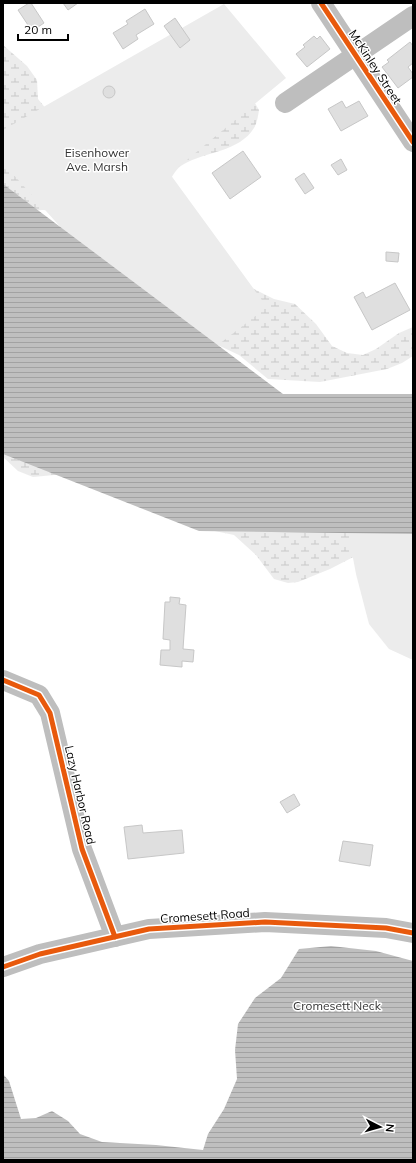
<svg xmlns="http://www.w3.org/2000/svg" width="416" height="1163" viewBox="0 0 416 1163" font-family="Mulish,sans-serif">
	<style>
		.wetland { fill: url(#wetland-marsh) }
		.park { fill: #ececec }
		.water { fill: url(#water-rules) }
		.building { fill: #dfdfdf; stroke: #c7c7c7 }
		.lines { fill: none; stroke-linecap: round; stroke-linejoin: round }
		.minor { stroke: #bebebe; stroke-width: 20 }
		.cycleway-casing { stroke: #fff; stroke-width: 8 }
		.cycleway { stroke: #e8590c; stroke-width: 5 }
		.labels { text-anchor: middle; stroke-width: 3; stroke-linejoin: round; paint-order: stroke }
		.street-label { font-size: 12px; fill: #000; stroke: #fff }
		.park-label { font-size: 12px; fill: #333; stroke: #fff }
	</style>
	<defs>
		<pattern id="wetland-marsh" width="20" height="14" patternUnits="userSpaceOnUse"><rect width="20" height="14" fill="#ececec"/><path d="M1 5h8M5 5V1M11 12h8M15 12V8" fill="none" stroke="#c9c9c9"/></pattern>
		<pattern id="water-rules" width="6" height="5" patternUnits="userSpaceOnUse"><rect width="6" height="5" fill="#bfbfbf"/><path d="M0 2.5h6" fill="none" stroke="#a2a2a2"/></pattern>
	</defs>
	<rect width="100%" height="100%" fill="#fff"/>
	<g class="wetland">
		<path d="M3,45L27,66L37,80L38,99L52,116L252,98L259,110C258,116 257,123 254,128C239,152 207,151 184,164C176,168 172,177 167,185L252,288L274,299L295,304L316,324L332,346L347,353L363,355L376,349L399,333L413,327V356L402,363L387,369L320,382L268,379L239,355L205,339L61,211L42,210L21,212L3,207Z"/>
		<polygon points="3,434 325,491 365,551 330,569 298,582 288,583 274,579 256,555 234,535 205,529 96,471 33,477 18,471 3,457"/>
	</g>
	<g class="park">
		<polygon points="224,4 286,78 170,174 267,307 192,365 157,335 12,173 3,168 3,130"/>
		<polygon points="342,499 413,507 413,660 389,649 369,624 356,574"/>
	</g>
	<g class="water">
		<polygon points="3,184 283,394 413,394 413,534 199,531 3,454"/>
		<polygon points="331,946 376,951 413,961 413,1160 3,1160 3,1074 9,1081 21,1119 36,1118 52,1111 68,1121 80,1134 102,1142 156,1145 203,1150 208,1134 224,1109 237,1079 235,1050 238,1024 255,998 281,978 299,949"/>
	</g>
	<g class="building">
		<polygon points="29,3 31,3 44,23 32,31 18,10"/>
		<polygon points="63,3 78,3 68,10"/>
		<polygon points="145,9 154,24 136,35 138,39 123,49 113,33 128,24 126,21"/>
		<polygon points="175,18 190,40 180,48 164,26"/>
		<polygon points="314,36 317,39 320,36 330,49 307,67 296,54 305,47 303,45"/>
		<polygon points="410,42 413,46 413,63 408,67 413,74 413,77 398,88 382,67 389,62 387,60"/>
		<circle cx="109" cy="92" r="6"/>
		<polygon points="342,101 346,108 359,101 368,116 341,131 328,109"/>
		<polygon points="243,151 261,177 230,199 212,173"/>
		<polygon points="341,159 347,170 338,175 331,165"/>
		<polygon points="304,173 314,188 305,194 295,179"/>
		<polygon points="386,252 399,253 398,262 386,261"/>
		<polygon points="395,283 410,310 372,330 354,297 363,292 366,298"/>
		<polygon points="170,597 180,598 179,604 186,605 183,649 194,650 193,662 182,661 182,667 160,665 161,650 170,650 170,640 163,639 165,602 170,602"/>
		<polygon points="294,794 300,805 287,813 280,802"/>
		<polygon points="142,825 143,833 182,830 184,853 128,859 124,827"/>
		<polygon points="343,841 373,845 370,866 339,861"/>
	</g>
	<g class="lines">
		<g class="minor">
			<polyline points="321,3 413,142"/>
			<polyline points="285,103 413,16"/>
			<polyline points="3,680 39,695 50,713 82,849 115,937"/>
			<polyline points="3,967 40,954 149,929 265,922 386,928 413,933"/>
		</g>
		<g class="cycleway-casing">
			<g id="cycleway">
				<polyline points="321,3 413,142"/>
				<polyline points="3,680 39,695 50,713 82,849 115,937"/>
				<polyline points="3,967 40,954 149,929 265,922 386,928 413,933"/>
			</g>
		</g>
		<use href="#cycleway" class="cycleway"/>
	</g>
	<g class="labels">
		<g class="street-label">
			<text transform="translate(375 67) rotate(57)" y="4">McKinley Street</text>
			<text transform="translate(80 795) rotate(77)" y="4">Lazy Harbor Road</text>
			<text transform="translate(205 916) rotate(-4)" y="4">Cromesett Road</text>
		</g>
		<g class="park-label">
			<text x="97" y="157">Eisenhower<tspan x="97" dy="14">Ave. Marsh</tspan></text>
			<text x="337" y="1010">Cromesett Neck</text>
		</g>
	</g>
	<rect width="416" height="1163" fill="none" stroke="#000000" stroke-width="8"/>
	<g transform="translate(380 1127) rotate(96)" stroke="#ffffff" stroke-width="3" paint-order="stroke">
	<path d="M0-3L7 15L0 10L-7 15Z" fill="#000000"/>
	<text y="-6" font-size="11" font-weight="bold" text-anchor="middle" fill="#000000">N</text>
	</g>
	<path d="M18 34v6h50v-6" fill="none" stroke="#000000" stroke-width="2"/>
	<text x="24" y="34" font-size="12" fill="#000000" stroke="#ffffff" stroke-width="3" paint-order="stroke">20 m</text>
</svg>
